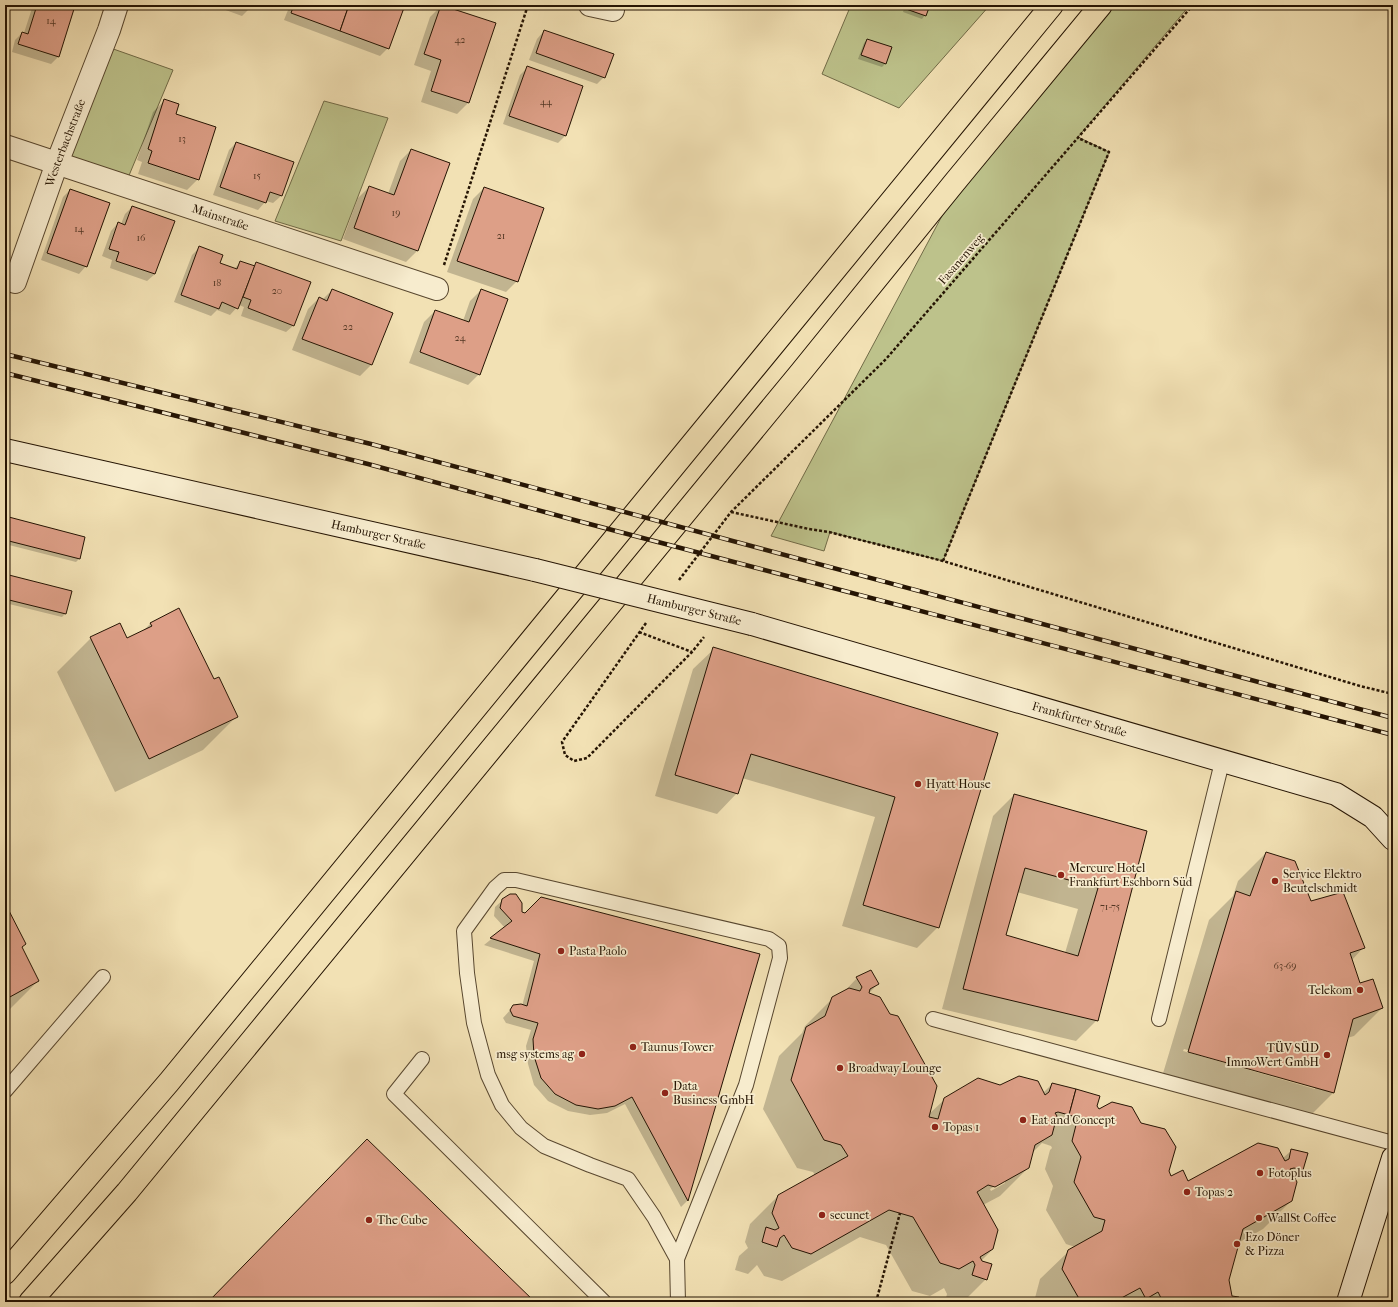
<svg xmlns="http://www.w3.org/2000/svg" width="1398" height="1307" viewBox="0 0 1398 1307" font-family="'IM FELL French Canon',serif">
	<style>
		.green { fill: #bdc28b; stroke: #716b47 }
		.shadow { fill: #0003; fill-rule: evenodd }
		.building { fill: #dd9f87; stroke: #251403; fill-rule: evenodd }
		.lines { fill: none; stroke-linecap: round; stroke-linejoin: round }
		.lane-casing { stroke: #58472f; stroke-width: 16 }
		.street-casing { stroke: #58472f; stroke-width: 24 }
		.secondary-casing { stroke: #251403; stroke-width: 24 }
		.highway-casing { stroke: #251403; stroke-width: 24 }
		.path { stroke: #251403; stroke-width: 2.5; stroke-dasharray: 3 2; stroke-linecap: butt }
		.lane { stroke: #f7ecce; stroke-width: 14 }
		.street { stroke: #f7ecce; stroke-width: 22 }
		.secondary { stroke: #f7ecce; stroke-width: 22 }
		.highway { stroke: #f2e1b4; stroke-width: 22 }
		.rail-casing { stroke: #251403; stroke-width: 4.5 }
		.rail { stroke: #f7ecce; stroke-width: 3; stroke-dasharray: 9; stroke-linecap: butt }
		.secondary-bridge-casing { stroke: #251403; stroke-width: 24; stroke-linecap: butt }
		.secondary-bridge { stroke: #f7ecce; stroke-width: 22 }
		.poi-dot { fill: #8f2418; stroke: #f7ecce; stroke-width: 1.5 }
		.labels { text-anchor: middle; stroke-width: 3.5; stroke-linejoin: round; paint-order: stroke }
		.number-label { font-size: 10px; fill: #533724 }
		.street-label { font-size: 12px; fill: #251403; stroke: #f7ecce }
		.poi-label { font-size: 12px; fill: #251403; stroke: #f7ecce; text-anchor: start }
	</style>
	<rect width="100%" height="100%" fill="#f2e1b4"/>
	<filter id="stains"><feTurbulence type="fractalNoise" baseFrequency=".005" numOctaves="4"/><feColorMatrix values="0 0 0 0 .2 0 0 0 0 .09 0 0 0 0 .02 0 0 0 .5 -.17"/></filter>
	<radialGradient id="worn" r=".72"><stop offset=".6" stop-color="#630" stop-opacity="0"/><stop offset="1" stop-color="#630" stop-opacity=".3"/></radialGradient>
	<g class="green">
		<polygon points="851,5 990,5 899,108 822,74"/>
		<polygon points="1111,5 1190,5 1078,137 1109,152 943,561 830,532 824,551 771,536 958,186"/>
		<polygon points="102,45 173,70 125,185 57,163"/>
		<polygon points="324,101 388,118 341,241 275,221"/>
	</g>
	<g class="shadow">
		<polygon points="33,5 59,5 58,57 51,64 12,52 15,40 22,33 24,33"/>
		<polygon points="212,5 250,5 249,9 242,16"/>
		<polygon points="290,5 404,5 388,48 380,56 284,20"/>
		<polygon points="905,5 929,5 925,15 922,19 903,12"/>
		<polygon points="441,6 495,24 468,103 457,114 421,102 431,71 414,65 430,17"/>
		<polygon points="544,31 604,77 597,84 529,60 537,39"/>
		<polygon points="867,40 886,63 882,67 858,59 864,43"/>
		<polygon points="527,68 582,87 565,136 558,143 503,124 520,75"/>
		<polygon points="164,101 175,114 198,179 187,190 138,174 142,162 137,160 153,112"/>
		<polygon points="236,143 292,162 281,196 273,203 266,201 258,210 213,195 229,150"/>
		<polygon points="411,150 449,163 417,251 406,262 343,239 358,198 369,187 388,194 400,161"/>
		<polygon points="484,188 517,281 506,292 447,272 473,199"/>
		<polygon points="70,190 86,266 79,274 41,260 63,197"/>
		<polygon points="132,207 155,274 147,281 110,268 112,260 102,256 111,231 118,223 121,224 125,214"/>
		<polygon points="199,248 219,263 234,269 241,262 253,267 257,263 294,325 286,332 241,316 244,307 239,305 230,315 217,310 211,316 174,302 192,255"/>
		<polygon points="332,290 371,365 360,376 292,350 308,309 319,298 322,300"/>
		<polygon points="481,290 479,374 468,385 409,363 424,322 435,311 463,321 470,301"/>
		<polygon points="5,517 84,537 79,559 76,562 5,544"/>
		<polygon points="5,575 70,592 65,614 62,617 5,603"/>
		<polygon points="151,623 214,681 237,716 203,750 115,792 57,672 91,638 126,639 142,632"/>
		<polygon points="714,649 997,733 938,927 917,948 842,926 875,817 742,778 737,793 717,814 655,796 693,669"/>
		<path d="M1014,795L1146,831L1097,1020L1076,1041L942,1009L993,816ZM1017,892L1078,909L1065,953L1005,936Z"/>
		<path d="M1266,853L1311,902L1363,948L1352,960L1360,985L1382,1008L1354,1036L1347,1038L1334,1092L1306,1120L1161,1080L1209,920L1233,896L1238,881ZM1184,1049L1315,1086V1089L1183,1051Z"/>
		<polygon points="503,900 525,915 759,955 688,1200 681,1207 625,1104 607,1113 590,1115 568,1111 548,1101 534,1085 528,1064 526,1046 531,1030 506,1023 503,1018 514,1006 522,1006 534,961 484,945 505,928 494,916 495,907"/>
		<polygon points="5,905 25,944 22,948 38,981 5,1014"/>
		<path d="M857,978L878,984L868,994L928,1115L945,1099L1000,1086L1043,1093L1052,1084L1096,1106L1099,1110L1168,1171L1171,1178L1188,1183L1283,1158L1292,1150L1302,1170L1294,1178L1291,1201L1263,1229L1238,1243L1228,1280L1231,1297L1237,1302H1037L1035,1298L1040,1279L1069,1251L1075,1247L1066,1244L1046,1210L1053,1186L1045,1169L1050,1150L1052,1148L1051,1146L1042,1143L1032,1153L1028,1168L1000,1196L983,1205L993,1249L981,1261L986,1279L963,1302H945L947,1294L944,1288L930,1296L912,1291L886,1245L860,1237L782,1281L764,1276L757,1265L748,1274L735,1270L739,1256L748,1248L745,1242L750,1224L778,1196L815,1175L813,1172L797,1168L763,1109L779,1056L802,1033L805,1026L833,998L842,994ZM1005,1180V1183L991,1191L990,1189Z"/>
		<polygon points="367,1140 534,1302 208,1302"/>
	</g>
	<g class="building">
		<polygon points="37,5 62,5 74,9 59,57 18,44 22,32 28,34"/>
		<polygon points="294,5 349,5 340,31 291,13"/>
		<polygon points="349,5 405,5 389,49 340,31"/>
		<polygon points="441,5 496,23 469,103 431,91 441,60 424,54"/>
		<polygon points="907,5 930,5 926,16 906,9"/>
		<polygon points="544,30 614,54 605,78 536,53"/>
		<polygon points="867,39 892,47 886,64 861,55"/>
		<polygon points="527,66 583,86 566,136 509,116"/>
		<polygon points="164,99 179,104 176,114 216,127 199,180 148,163 152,151 148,149"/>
		<polygon points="236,142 294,162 282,196 270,192 266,203 220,187"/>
		<polygon points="411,149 450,163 418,251 354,228 369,186 394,195"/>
		<polygon points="484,187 544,208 518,282 457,261"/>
		<polygon points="70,189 110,203 87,267 47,253"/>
		<polygon points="132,206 175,221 155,274 116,261 119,252 109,249 118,222 125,225"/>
		<polygon points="199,246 223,255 220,263 237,269 240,261 255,266 238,309 222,302 219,309 181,295"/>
		<polygon points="256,262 311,282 294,326 248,308 251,300 243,297"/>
		<polygon points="332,289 393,313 372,365 302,339 319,297 327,301"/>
		<polygon points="481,289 508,299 480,375 420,352 435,310 469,322"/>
		<polygon points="5,516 85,537 80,559 5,540"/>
		<polygon points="5,574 72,591 66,614 5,599"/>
		<polygon points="179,608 214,679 219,677 238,717 149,759 90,637 120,623 127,638 152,626 150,623"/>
		<polygon points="713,647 998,733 939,928 863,905 895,797 751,754 738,794 675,775"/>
		<path d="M1014,794L1147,831L1098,1021L963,989ZM1025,868L1098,888L1078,956L1006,935Z"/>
		<polygon points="1266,852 1295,861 1311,901 1343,892 1365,948 1350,953 1360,983 1373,979 1383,1008 1353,1019 1334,1093 1188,1052 1236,891 1250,896"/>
		<polygon points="510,894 516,894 522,903 522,912 525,913 541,897 760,954 688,1201 632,1097 615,1106 598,1109 576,1105 555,1094 541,1078 534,1056 533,1039 538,1023 513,1016 510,1010 513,1005 521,1004 527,1006 540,954 490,938 512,921 500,908 502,899"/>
		<polygon points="5,903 26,944 22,947 39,981 8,998 5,992"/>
		<polygon points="871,970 879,984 870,989 869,993 880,997 890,1014 898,1016 937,1086 929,1117 938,1119 944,1098 978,1078 1000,1085 1019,1076 1038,1081 1045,1095 1049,1092 1052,1083 1076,1089 1069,1115 1058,1112 1055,1113 1057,1116 1052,1135 1035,1145 1029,1168 995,1187 988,1185 977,1192 998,1230 993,1249 980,1257 982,1261 992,1264 987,1280 972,1275 975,1265 973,1261 959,1269 940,1263 913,1217 889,1210 811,1254 792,1248 784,1235 780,1238 777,1247 762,1242 766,1227 775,1230 779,1228 772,1213 778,1195 848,1156 841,1145 824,1140 791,1080 806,1027 825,1016 832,997 849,988 860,991 862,987 856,977"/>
		<polygon points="1076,1089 1100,1096 1097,1106 1099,1109 1112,1102 1132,1107 1141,1123 1165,1129 1176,1147 1169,1171 1171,1176 1183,1170 1188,1181 1258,1143 1278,1148 1285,1161 1289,1159 1291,1149 1308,1153 1303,1170 1294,1168 1290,1169 1297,1182 1292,1201 1243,1229 1229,1280 1232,1296 1239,1297 1238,1302 1163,1302 1158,1292 1146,1299 1140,1288 1114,1302 1081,1302 1062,1269 1068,1250 1102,1231 1105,1220 1094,1217 1074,1182 1081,1157 1072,1141 1077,1121 1080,1120 1079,1118 1069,1115"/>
		<polygon points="367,1139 535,1302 208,1302"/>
	</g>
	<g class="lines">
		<g class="lane-casing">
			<g id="lane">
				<polyline points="933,1019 1393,1143"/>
				<polyline points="1159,1019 1222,762"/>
				<polyline points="422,1059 394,1094 604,1302"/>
				<polyline points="5,1091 103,977"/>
				<polyline points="677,1259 746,1085 780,958 779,946 769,939 516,880 504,880 495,888 464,931 467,973 474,1023 488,1075 502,1105 521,1128 544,1146 590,1165 628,1179 654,1217 677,1259 678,1302"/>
			</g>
		</g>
		<g class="street-casing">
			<g id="street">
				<polyline points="590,5 613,10"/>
				<path id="s1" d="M5,146L437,289"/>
				<path id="s2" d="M15,282L57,163L109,30L117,5"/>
			</g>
		</g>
		<g class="secondary-casing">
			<g id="secondary">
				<path id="s3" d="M5,450L535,570"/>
				<path id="s4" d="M752,624L1336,794L1373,817L1393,839"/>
				<polyline points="1348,1302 1393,1158"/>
			</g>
		</g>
		<g class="highway-casing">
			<g id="highway">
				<polyline points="5,1273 169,1082 1052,5"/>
				<polyline points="30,1302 127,1192 801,372 954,183 1101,5"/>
			</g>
		</g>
		<g class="path">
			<polyline points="444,265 528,5"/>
			<polyline points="731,512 809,529 829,532 943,561 1360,686 1393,694"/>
			<polyline points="943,561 1109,152 1078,138"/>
			<polyline points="679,580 731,512 886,359 1193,5"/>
			<polyline points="646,623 562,742 565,755 574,761 587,758 692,652 704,637"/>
			<polyline points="639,632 692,652"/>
			<polyline points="876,1302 900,1213"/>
		</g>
		<use href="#lane" class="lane"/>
		<use href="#street" class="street"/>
		<use href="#secondary" class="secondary"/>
		<use href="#highway" class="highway"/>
		<g class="rail-casing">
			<g id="rail">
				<polyline points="5,354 371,444 1393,718"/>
				<polyline points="5,373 368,464 578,521 1393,735"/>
			</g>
		</g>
		<use href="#rail" class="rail"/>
		<g class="secondary-bridge-casing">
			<g id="secondary-bridge">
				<path id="s5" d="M535,570L752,624"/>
			</g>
		</g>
		<use href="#secondary-bridge" class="secondary-bridge"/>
	</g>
	<g class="poi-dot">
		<circle cx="918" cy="784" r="4"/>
		<circle cx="1061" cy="875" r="4"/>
		<circle cx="1275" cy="881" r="4"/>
		<circle cx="561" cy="951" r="4"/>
		<circle cx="1360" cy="990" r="4"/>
		<circle cx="633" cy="1047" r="4"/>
		<circle cx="582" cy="1054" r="4"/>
		<circle cx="1327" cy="1055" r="4"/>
		<circle cx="840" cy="1068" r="4"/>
		<circle cx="665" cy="1093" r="4"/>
		<circle cx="1023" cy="1120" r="4"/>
		<circle cx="935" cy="1127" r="4"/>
		<circle cx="1260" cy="1173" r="4"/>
		<circle cx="1187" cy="1192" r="4"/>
		<circle cx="822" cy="1215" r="4"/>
		<circle cx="1259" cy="1218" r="4"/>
		<circle cx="369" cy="1220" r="4"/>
		<circle cx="1237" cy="1244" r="4"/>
	</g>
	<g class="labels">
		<g class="number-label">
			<text x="51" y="24">14</text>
			<text x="460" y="43">42</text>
			<text x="546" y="105">44</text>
			<text x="182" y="142">13</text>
			<text x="257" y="179">15</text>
			<text x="396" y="216">19</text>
			<text x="79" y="232">14</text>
			<text x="501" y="239">21</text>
			<text x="141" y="241">16</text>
			<text x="217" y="286">18</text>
			<text x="277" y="294">20</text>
			<text x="348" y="330">22</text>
			<text x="460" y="341">24</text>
			<text x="1110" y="910">71-75</text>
			<text x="1285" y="969">63-69</text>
		</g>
		<g class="street-label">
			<text dy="4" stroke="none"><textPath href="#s2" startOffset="148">Westerbachstraße</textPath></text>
			<text dy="4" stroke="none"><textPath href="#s1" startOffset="227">Mainstraße</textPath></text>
			<text transform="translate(961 259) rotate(-49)" y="4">Fasanenweg</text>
			<text dy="4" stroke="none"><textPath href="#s3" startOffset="383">Hamburger Straße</textPath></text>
			<text dy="4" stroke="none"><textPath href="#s5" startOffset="164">Hamburger Straße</textPath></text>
			<text dy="4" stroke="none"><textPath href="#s4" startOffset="341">Frankfurter Straße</textPath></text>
		</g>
		<g class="poi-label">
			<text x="926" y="788">Hyatt House</text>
			<text x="1069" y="872">Mercure Hotel<tspan x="1069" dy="14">Frankfurt Eschborn Süd</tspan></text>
			<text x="1283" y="878">Service Elektro<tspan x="1283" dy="14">Beutelschmidt</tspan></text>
			<text x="569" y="955">Pasta Paolo</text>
			<text x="1352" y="994" text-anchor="end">Telekom</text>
			<text x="641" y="1051">Taunus Tower</text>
			<text x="1319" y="1052" text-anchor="end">TÜV SÜD<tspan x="1319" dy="14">ImmoWert GmbH</tspan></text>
			<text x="574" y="1058" text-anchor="end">msg systems ag</text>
			<text x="848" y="1072">Broadway Lounge</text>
			<text x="673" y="1090">Data<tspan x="673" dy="14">Business GmbH</tspan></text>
			<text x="1031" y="1124">Eat and Concept</text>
			<text x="943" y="1131">Topas 1</text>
			<text x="1268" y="1177">Fotoplus</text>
			<text x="1195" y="1196">Topas 2</text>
			<text x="830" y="1219">secunet</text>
			<text x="1267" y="1222">WallSt Coffee</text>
			<text x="377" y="1224">The Cube</text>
			<text x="1245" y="1241">Ezo Döner<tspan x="1245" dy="14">&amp; Pizza</tspan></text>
		</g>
	</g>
	<rect width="1398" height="1307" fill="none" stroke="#f2e1b4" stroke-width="20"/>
	<rect x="6" y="6" width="1386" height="1295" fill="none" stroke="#251403" stroke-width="2"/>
	<rect x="10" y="10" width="1378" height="1287" fill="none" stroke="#251403"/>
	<rect width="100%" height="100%" filter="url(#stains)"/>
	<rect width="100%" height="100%" fill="url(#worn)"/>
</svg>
